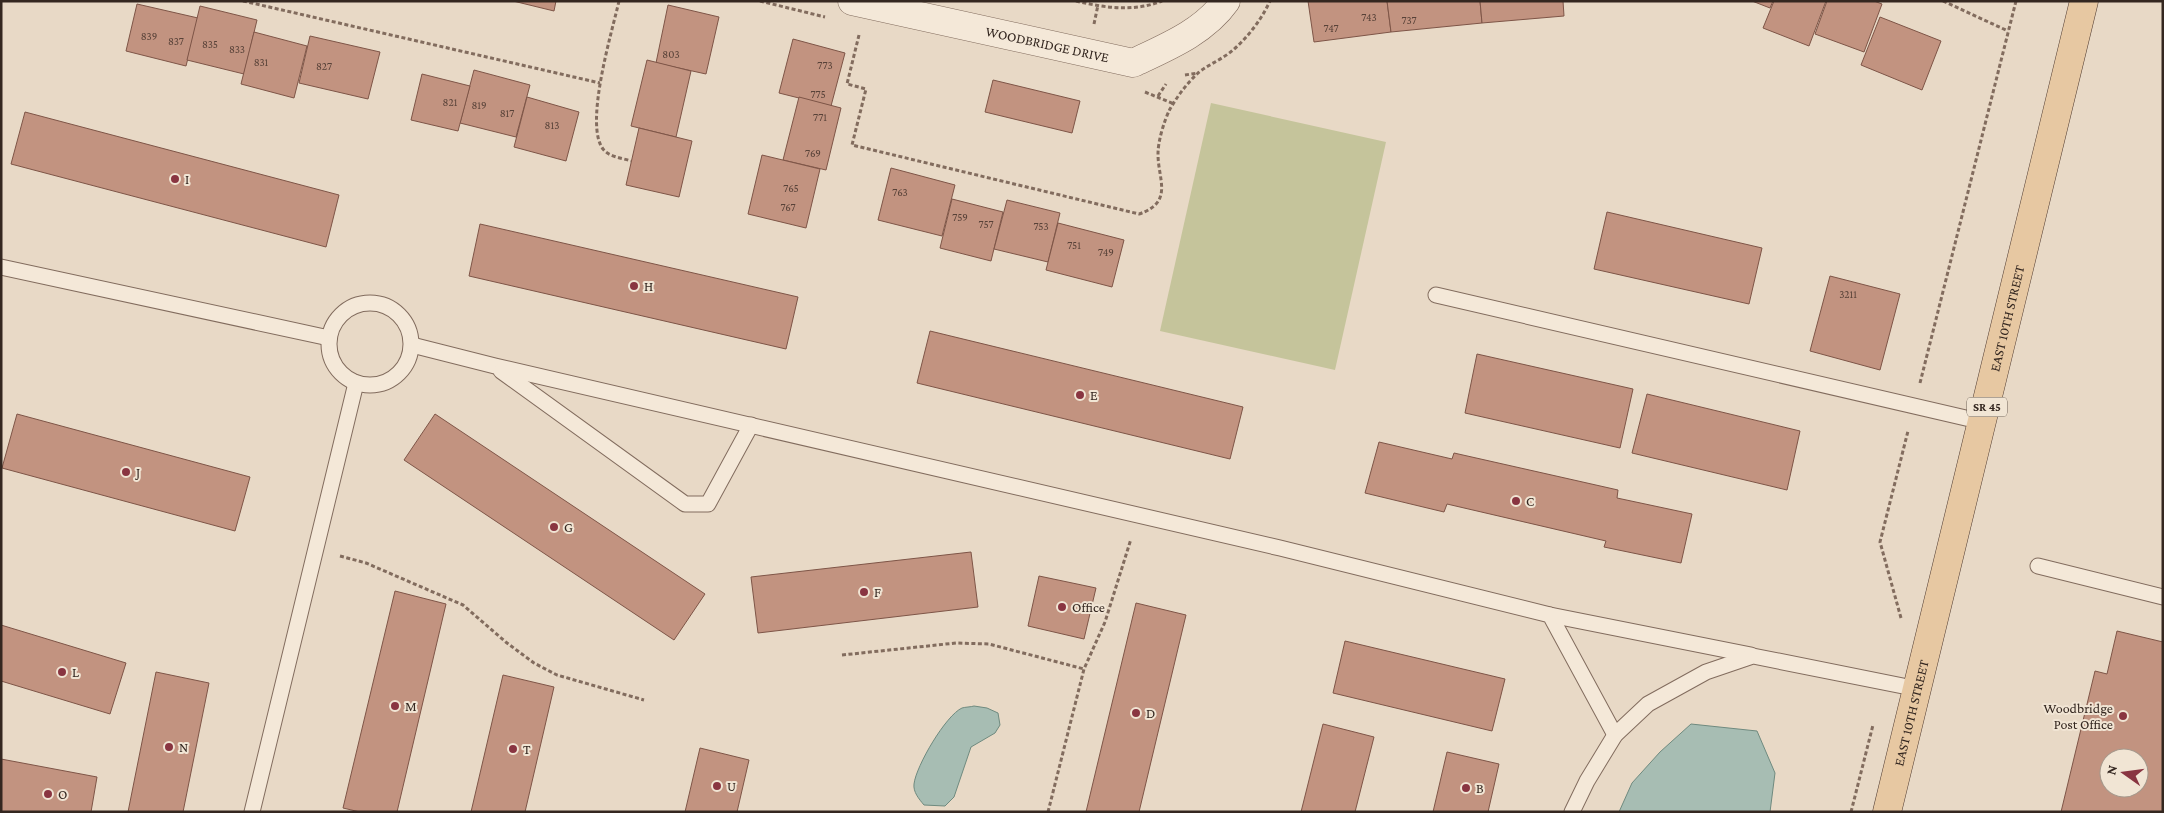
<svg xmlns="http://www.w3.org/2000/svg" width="2164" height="813" viewBox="0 0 2164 813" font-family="'Crimson Pro',serif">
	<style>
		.green { fill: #c5c49b }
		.water { fill: #a7bdb3; stroke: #6f8a7f }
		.building { fill: #c29380; stroke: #7e5547; fill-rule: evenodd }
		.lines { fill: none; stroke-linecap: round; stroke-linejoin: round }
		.service-casing { stroke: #826c5e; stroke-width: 17 }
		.minor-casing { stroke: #826c5e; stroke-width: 29 }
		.primary-casing { stroke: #503b31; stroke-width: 29 }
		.path { stroke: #826c5e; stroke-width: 3; stroke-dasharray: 4 2.5; stroke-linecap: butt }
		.service { stroke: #f4e8d8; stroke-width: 15 }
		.minor { stroke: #f4e8d8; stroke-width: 28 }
		.primary { stroke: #e7c8a2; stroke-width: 28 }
		.poi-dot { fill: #893541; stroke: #f1e5d4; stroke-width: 2 }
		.labels { text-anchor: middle; stroke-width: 4; stroke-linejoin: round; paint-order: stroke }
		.number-label { font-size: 11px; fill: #584238 }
		.shield { fill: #f1e5d4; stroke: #6d6056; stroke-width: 1 }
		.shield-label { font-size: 12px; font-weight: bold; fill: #342720 }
		.street-label { font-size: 14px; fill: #342720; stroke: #f1e5d4 }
		.poi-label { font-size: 14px; fill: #342720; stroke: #f1e5d4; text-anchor: start }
	</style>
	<rect width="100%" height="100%" fill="#e8d9c6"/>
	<polygon class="green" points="1211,103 1386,142 1335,370 1160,331"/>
	<g class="water">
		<path d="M974,706L987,708L998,713L1000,725L995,733L971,747L954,797L945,806L924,805C919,799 913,792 914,784C916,766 946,715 962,708C965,707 971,707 974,706Z"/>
		<polygon points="1691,724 1757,731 1775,773 1770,812 1619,812 1632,783 1660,752"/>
	</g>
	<g class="building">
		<polygon points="513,1 556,1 554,11"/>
		<polygon points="1308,1 1387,1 1391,32 1314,42"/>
		<polygon points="1387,1 1480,1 1482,23 1391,32"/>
		<polygon points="1480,1 1563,1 1564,16 1482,23"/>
		<polygon points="1752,1 1773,1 1770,8"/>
		<polygon points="1774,1 1826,1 1809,46 1763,28"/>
		<polygon points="1827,1 1874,1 1882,4 1864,52 1815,34"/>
		<polygon points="137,4 198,18 186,66 126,51"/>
		<polygon points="668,5 719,17 706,74 656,63"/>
		<polygon points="200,6 257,20 244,74 187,60"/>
		<polygon points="1880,17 1941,41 1922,90 1861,65"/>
		<polygon points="254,32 307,46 294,98 241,84"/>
		<polygon points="310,36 380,52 368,99 299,83"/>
		<polygon points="793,39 845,53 831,106 779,93"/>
		<polygon points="647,60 691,71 676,137 631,126"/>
		<polygon points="474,70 530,85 516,137 460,123"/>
		<polygon points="422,74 470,86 458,131 411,120"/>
		<polygon points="993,80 1080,101 1072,133 985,112"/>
		<polygon points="527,97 579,112 566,161 514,147"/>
		<polygon points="799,97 841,108 826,170 783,160"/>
		<polygon points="25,112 339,195 326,247 11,164"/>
		<polygon points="639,128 692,141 679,197 626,185"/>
		<polygon points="762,155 820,169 806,228 748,214"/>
		<polygon points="891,168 955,185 942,236 878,220"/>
		<polygon points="952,199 1003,212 991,261 940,248"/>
		<polygon points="1007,200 1060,213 1048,262 994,249"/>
		<polygon points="1607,212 1762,248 1749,304 1594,269"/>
		<polygon points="1058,223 1124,240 1112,287 1046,270"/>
		<polygon points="480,224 798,297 786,349 469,276"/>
		<polygon points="1830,276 1900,294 1880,370 1810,351"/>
		<polygon points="930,331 1243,407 1230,459 917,383"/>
		<polygon points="1477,354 1633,389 1620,448 1465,413"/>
		<polygon points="1647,394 1800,431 1787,490 1632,453"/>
		<polygon points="17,414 250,477 235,531 2,468"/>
		<polygon points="435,414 705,594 674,640 404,460"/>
		<polygon points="1379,442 1452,459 1454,453 1618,490 1617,498 1692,514 1681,563 1604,547 1606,541 1447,504 1444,512 1365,493"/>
		<polygon points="971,552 978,607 758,633 751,577"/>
		<polygon points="1039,576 1096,588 1084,639 1028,626"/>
		<polygon points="395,591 446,604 397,812 360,812 343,808"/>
		<polygon points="1136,603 1186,615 1139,812 1086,812"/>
		<polygon points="1,625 126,663 110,714 1,681"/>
		<path d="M2117,631L2163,642V812H2061L2095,671L2107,674ZM2109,758H2139V788H2109Z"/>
		<polygon points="1345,641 1505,679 1492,731 1333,693"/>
		<polygon points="156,672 209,683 183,812 128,812"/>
		<polygon points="503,675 554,687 525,812 471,812"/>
		<polygon points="1323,724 1374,737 1355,812 1301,812"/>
		<polygon points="700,748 749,760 737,812 685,812"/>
		<polygon points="1447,752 1499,764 1488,812 1433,812"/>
		<polygon points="1,759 97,777 91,812 1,812"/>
	</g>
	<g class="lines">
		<g class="service-casing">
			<g id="service">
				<polyline points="1,267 329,338"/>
				<polyline points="1436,295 1983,422"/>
				<circle cx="370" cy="344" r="41"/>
				<polyline points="412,345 495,366 1280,548 1550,615 1615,735"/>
				<polyline points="501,371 685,504 708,504 751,425"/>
				<polyline points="2038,566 2163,597"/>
				<polyline points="1550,615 1751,655"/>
				<polyline points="252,812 356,383"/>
				<polyline points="1572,812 1587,781 1615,735 1648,704 1706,672 1753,656 1918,689"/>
			</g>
		</g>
		<g class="minor-casing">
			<g id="minor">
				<path id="s1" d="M852,1L1133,63C1167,47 1204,32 1226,1"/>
			</g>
		</g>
		<g class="primary-casing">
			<g id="primary">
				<path id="s2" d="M1887,812L2084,1"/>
			</g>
		</g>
		<g class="path">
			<polyline points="243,1 600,83"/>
			<path d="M619,1C612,32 584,124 603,149C609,157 622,158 631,161"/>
			<polyline points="760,1 825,17"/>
			<path d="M1076,1C1105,8 1134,12 1162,1"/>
			<polyline points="1943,1 2008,31"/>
			<polyline points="1094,24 1098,5"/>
			<path d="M859,35L847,84L866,89L852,145L1139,214C1174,202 1158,180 1158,154C1158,141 1164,121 1170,109C1177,97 1187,83 1198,73C1209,64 1223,59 1233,50C1249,36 1261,20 1270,1"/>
			<polyline points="1185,75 1198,73"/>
			<polyline points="1145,92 1174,104"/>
			<polyline points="1158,96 1166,84"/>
			<polyline points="1920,383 2016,1"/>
			<polyline points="340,556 366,563 463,605 507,643 534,663 557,675 644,700"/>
			<polyline points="1901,618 1880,542 1908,431"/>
			<polyline points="842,655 956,643 989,644 1084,669"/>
			<polyline points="1048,812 1084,669 1105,622 1131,539"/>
			<polyline points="1851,812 1873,725"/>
		</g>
		<use href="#service" class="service"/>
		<use href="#minor" class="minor"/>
		<use href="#primary" class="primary"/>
	</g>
	<g class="poi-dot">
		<circle cx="175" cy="179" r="5"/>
		<circle cx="634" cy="286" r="5"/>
		<circle cx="1080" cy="395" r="5"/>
		<circle cx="126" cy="472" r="5"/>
		<circle cx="1516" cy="501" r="5"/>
		<circle cx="554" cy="527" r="5"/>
		<circle cx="864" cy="592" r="5"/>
		<circle cx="1062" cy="607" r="5"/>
		<circle cx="62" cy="672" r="5"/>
		<circle cx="395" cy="706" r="5"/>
		<circle cx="1136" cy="713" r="5"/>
		<circle cx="2123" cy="716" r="5"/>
		<circle cx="169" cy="747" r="5"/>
		<circle cx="513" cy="749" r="5"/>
		<circle cx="717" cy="786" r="5"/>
		<circle cx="1466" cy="788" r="5"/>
		<circle cx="48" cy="794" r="5"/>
	</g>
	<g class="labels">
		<g class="number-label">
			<text x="1369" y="21">743</text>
			<text x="1409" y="24">737</text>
			<text x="1331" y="32">747</text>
			<text x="149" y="40">839</text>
			<text x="176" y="45">837</text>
			<text x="210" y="48">835</text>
			<text x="237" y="53">833</text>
			<text x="671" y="58">803</text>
			<text x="261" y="66">831</text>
			<text x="825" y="69">773</text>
			<text x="324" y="70">827</text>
			<text x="818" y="98">775</text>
			<text x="450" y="106">821</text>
			<text x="479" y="109">819</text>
			<text x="507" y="117">817</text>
			<text x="820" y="121">771</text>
			<text x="552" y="129">813</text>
			<text x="813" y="157">769</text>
			<text x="791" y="192">765</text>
			<text x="900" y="196">763</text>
			<text x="788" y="211">767</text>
			<text x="960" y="221">759</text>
			<text x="986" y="228">757</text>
			<text x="1041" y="230">753</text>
			<text x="1074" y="249">751</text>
			<text x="1106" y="256">749</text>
			<text x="1848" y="298">3211</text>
		</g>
		<rect class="shield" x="1967" y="397.5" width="40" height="19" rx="4"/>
		<g class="shield-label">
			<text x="1987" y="411">SR 45</text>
		</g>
		<g class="street-label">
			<text dy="5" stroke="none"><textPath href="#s1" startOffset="200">WOODBRIDGE DRIVE</textPath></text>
			<text dy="5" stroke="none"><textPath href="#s2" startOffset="508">EAST 10TH STREET</textPath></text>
			<text dy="5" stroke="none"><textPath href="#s2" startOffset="102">EAST 10TH STREET</textPath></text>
		</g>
		<g class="poi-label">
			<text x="185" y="184">I</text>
			<text x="644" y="291">H</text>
			<text x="1090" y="400">E</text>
			<text x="136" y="477">J</text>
			<text x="1526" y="506">C</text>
			<text x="564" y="532">G</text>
			<text x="874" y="597">F</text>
			<text x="1072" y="612">Office</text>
			<text x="72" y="677">L</text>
			<text x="405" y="711">M</text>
			<text x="2113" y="713" text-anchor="end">Woodbridge<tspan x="2113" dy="16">Post Office</tspan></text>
			<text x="1146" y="718">D</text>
			<text x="179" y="752">N</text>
			<text x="523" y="754">T</text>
			<text x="727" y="791">U</text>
			<text x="1476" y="793">B</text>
			<text x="58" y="799">O</text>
		</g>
	</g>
	<rect width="2164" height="813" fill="none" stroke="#342720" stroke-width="5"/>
	<g transform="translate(2124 773) rotate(284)"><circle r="24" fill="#f1e5d4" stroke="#a5998c"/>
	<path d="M0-4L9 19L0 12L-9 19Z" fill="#893541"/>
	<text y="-8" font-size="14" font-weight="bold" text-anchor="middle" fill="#342720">N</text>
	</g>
</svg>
